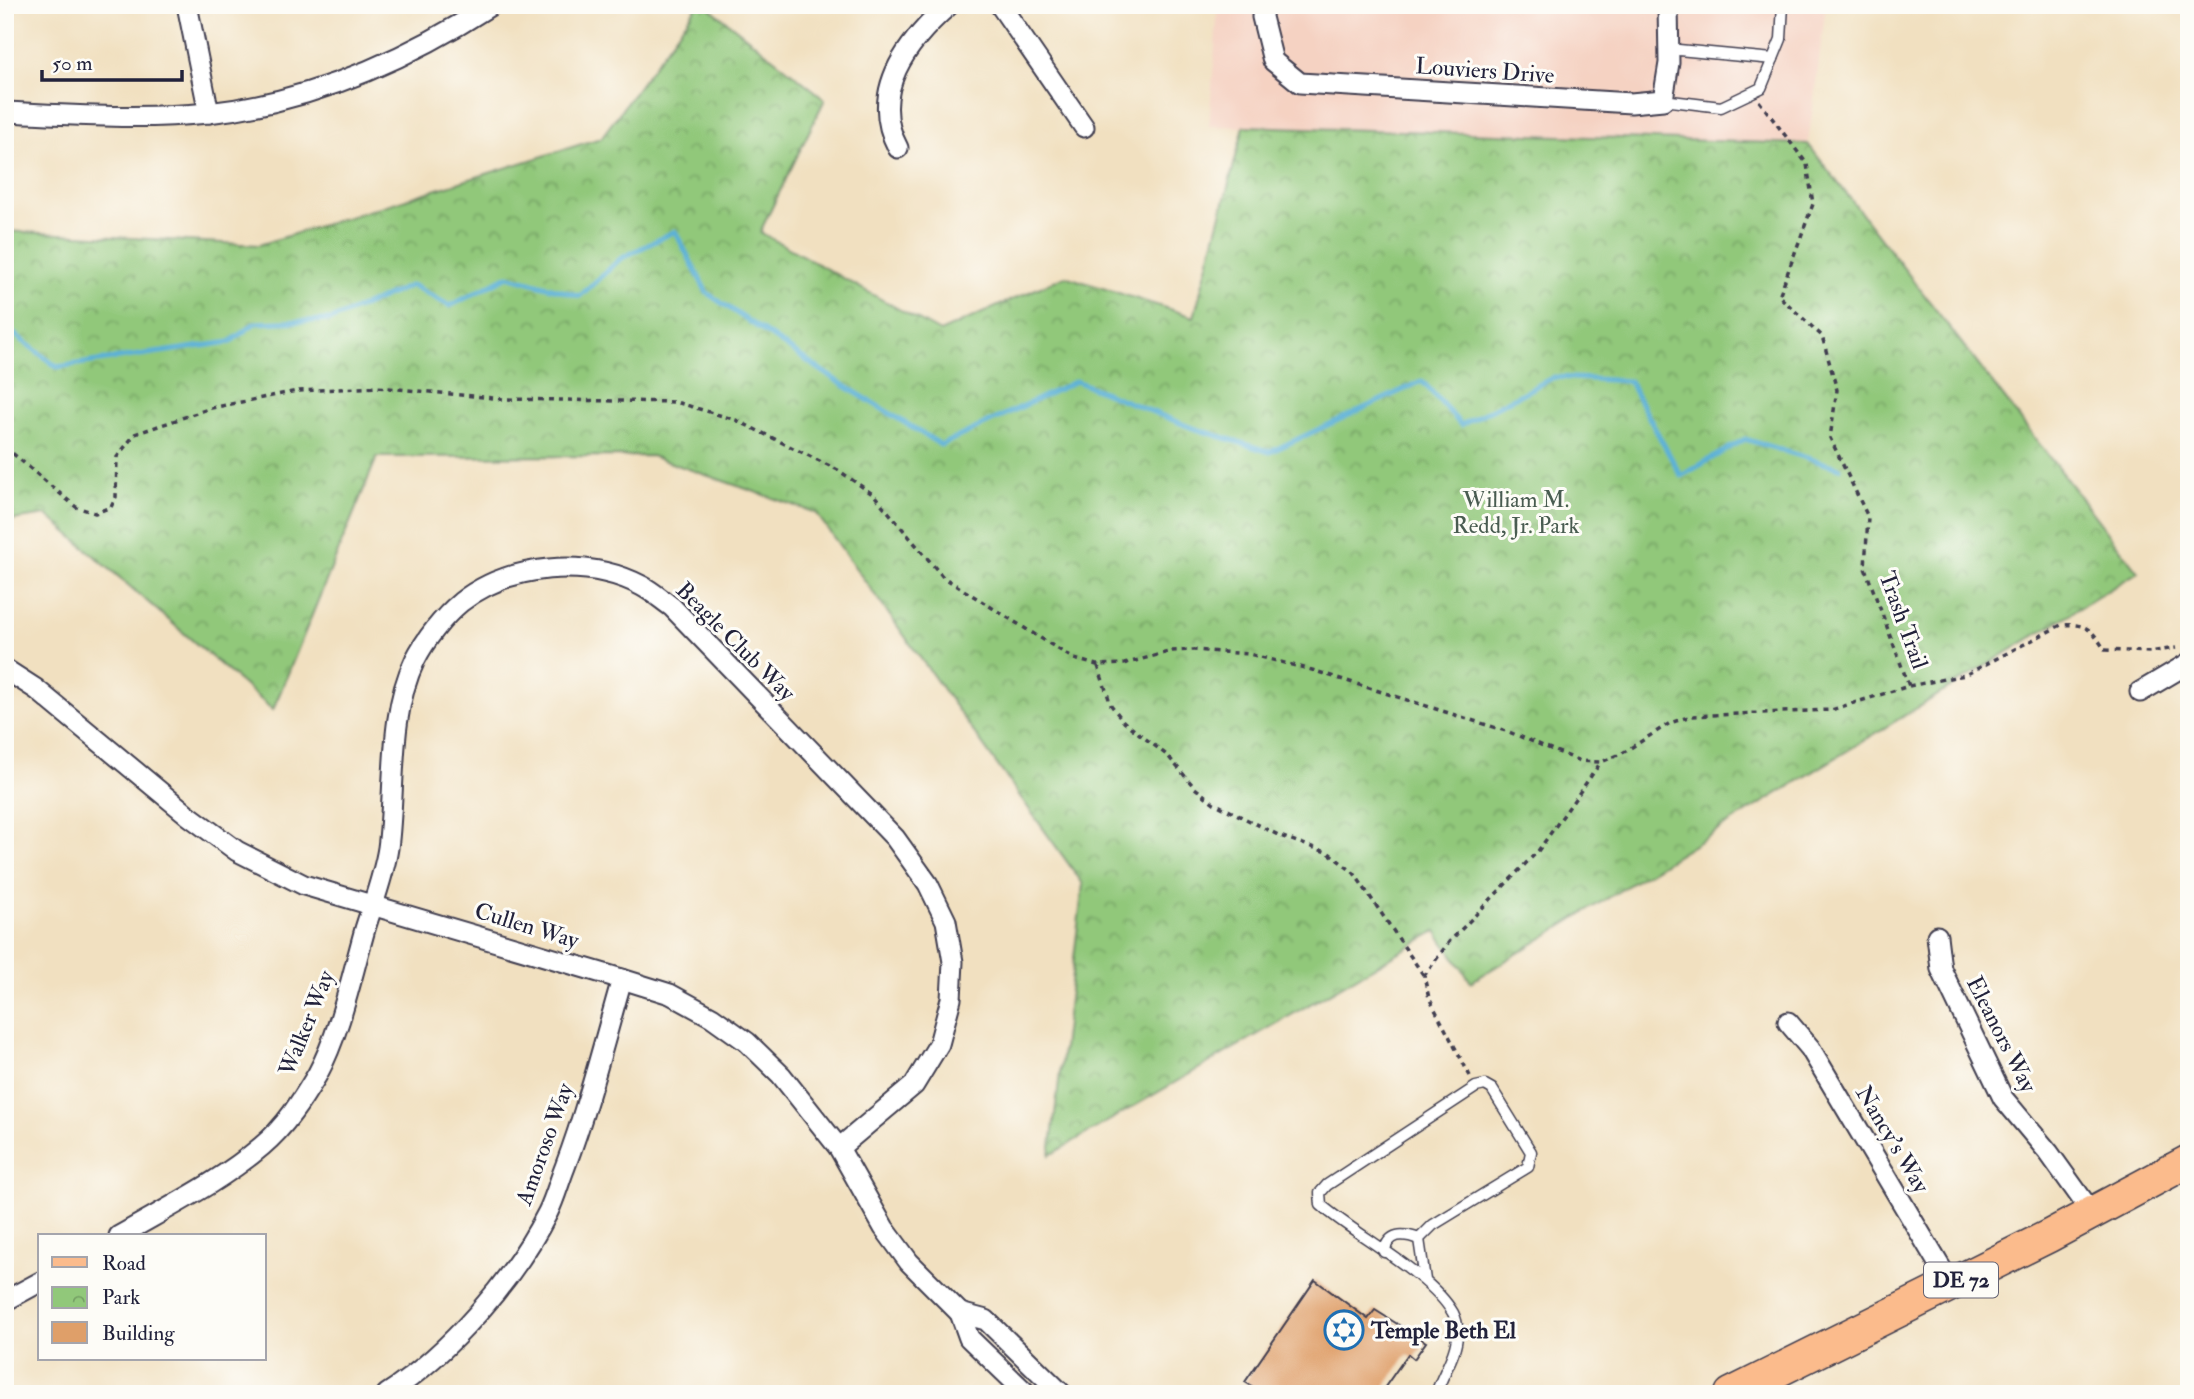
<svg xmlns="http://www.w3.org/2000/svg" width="2194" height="1399" viewBox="0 0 2194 1399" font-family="'IM FELL Double Pica',serif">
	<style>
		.built { fill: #f5d2c2 }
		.park { fill: url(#park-crowns); stroke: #5a755a; stroke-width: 2 }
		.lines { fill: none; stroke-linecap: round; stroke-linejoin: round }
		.stream { stroke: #5bb1d7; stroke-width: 5 }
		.building { fill: #df9f69 }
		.service-casing { stroke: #413e4f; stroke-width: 13 }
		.minor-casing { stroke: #413e4f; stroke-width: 23 }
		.primary-casing { stroke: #413e4f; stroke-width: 35 }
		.path { stroke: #413e4f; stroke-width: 3.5; stroke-dasharray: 5 5; stroke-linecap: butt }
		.service { stroke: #fff; stroke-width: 10 }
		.minor { stroke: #fff; stroke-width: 19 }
		.primary { stroke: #fbbb8c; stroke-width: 32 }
		.labels { text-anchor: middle; stroke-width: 6; stroke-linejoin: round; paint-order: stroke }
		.shield { fill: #fdfcf7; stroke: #646373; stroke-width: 2 }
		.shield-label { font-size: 21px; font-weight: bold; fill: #22223b }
		.street-label { font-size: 23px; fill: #22223b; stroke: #fdfcf7 }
		.park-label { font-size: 23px; fill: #495c51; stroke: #fdfcf7 }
		.poi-label { font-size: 23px; font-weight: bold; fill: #22223b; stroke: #fdfcf7; text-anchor: start }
	</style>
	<defs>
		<pattern id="park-crowns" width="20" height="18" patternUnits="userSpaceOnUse" patternTransform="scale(1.75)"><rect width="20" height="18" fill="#91c87a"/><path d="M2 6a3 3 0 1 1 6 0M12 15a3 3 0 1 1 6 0" fill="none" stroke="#76a265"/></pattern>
	</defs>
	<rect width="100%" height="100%" fill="#fdfcf7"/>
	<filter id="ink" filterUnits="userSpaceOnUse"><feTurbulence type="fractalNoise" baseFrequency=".0143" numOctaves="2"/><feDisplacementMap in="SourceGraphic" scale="14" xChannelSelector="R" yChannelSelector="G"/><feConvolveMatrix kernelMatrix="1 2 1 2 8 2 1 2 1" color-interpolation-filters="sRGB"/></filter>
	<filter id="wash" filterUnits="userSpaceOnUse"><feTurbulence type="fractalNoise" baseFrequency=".00686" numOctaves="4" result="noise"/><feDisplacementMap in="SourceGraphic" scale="28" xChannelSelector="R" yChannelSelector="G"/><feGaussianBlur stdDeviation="1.57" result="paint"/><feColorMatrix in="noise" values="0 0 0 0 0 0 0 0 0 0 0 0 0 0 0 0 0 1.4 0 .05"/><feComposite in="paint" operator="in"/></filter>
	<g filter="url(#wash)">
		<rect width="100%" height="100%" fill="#f1e0c0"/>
		<polygon class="built" points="1218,5 1826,5 1808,144 1209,126"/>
		<polygon class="park" points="698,5 706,5 825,99 760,232 940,332 1065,276 1194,317 1244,126 1808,144 2138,572 1471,982 1436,931 1050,1155 1083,884 816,513 651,456 377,457 273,710 47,515 5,521 5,231 259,245 601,138"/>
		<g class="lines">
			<polyline class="stream" points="5,327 57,367 230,342 255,323 331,320 412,285 450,306 508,276 580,296 620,259 675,231 707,293 837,381 941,445 1076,381 1190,427 1270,452 1422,381 1461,425 1554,377 1629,381 1681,476 1745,439 1840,468"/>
		</g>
		<g id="blocks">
			<polygon class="building" points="1315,1280 1368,1319 1375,1310 1426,1342 1414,1359 1408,1354 1380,1394 1265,1394 1245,1382"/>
		</g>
	</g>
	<g filter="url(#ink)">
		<use href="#blocks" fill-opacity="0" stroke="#413e4f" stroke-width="2"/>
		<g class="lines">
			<g class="service-casing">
				<g id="service">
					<polyline points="1668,49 1773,59"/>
					<polyline points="1663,100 1721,107 1761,88 1781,39 1783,5"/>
					<path d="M1384,1252C1389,1232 1403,1233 1419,1239"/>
					<path d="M1425,1280L1419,1239L1433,1225L1528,1167L1531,1152L1492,1089L1485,1085L1476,1087L1327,1185L1320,1193L1321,1205C1357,1236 1431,1274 1453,1313C1456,1319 1458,1327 1457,1334C1457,1354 1442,1374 1436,1394"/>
				</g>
			</g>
			<g class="minor-casing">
				<g id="minor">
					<polyline points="187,5 209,113"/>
					<polyline points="1000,5 1084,127"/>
					<polyline points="1263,5 1262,17 1273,61 1300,83 1631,103 1663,100 1669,63 1668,5"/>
					<path d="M5,112C73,115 141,120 208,113C310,102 406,60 491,5"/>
					<path d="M898,148C868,92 907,42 949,5"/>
					<polyline points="5,669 36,689 188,815 237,851 304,885 622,979 670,994 712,1017 747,1042 781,1075 839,1148 884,1228 909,1262 960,1313"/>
					<polyline points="2140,692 2189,663"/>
					<polyline points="1937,936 1941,969 2003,1098 2049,1153 2092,1213"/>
					<polyline points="1788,1022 1810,1048 1951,1285"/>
					<path d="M119,1236C167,1208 220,1182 262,1146C285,1127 302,1100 317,1075C340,1033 352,975 365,929C373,903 384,875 388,848C396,788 388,715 415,660C425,640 443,617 461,602C509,564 587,557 642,586C652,591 662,600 672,607L895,838L928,884L946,921L953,962L951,999L939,1044L914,1085L839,1148"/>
					<polyline points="5,1301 40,1282"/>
					<path d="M387,1394C450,1353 514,1279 548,1212C555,1198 559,1182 565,1167C588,1106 604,1042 622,979"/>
					<polyline points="1027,1394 969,1338 960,1313 986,1320 1062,1394"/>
				</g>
			</g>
			<g class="primary-casing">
				<polyline id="primary" points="1731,1394 2049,1236 2189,1161"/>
			</g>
			<g class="path">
				<polyline points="1759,101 1807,164 1813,204 1779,296 1822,336 1837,390 1830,438 1868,517 1865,568 1909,686"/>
				<path d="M5,447L76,507L95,513L111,507L116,497L117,457L135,434L211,408L297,391L377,387L504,399L676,402L736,420L838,470L874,495L943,577L1074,659L1097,665L1124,664L1172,651L1194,650L1249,654L1312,670L1509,732L1580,761L1601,762L1621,754L1670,723L1691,716L1831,710L1909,686L1965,675L2061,625C2087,623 2091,629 2105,650L2150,652L2176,648"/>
				<polyline points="1098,666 1111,705 1124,722 1168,756 1195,788 1214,803 1280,836 1329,853 1354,873 1424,976"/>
				<polyline points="1470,1076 1429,998 1424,976 1449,942 1538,851 1601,762"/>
			</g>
			<use href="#service" class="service"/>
			<use href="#minor" class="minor"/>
			<use href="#primary" class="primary"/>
		</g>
	</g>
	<defs>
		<g id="synagogue-ring" transform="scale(2.0125)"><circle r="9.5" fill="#fdfcf7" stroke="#1f6fb2" stroke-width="1.5"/><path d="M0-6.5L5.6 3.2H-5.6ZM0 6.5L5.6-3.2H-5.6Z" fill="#1f6fb2"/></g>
	</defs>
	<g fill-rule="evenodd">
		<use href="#synagogue-ring" x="1344" y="1330"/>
	</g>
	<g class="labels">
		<rect class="shield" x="1924" y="1262.5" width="74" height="35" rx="5"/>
		<g class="shield-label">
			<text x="1961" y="1287">DE 72</text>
		</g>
		<g class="street-label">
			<text transform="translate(1485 70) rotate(4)" y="8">Louviers Drive</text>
			<text transform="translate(1904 620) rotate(70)" y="8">Trash Trail</text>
			<text transform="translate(736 641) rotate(45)" y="8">Beagle Club Way</text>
			<text transform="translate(527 925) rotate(17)" y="8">Cullen Way</text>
			<text transform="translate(306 1023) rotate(-68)" y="8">Walker Way</text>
			<text transform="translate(2002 1034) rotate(63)" y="8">Eleanors Way</text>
			<text transform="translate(1893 1139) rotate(59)" y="8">Nancy's Way</text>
			<text transform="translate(544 1144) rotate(-70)" y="8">Amoroso Way</text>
		</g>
		<g class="park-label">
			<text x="1516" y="507">William M.<tspan x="1516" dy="26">Redd, Jr. Park</tspan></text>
		</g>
		<g class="poi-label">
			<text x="1371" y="1338">Temple Beth El</text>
		</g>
	</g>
	<rect width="2194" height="1399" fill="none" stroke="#fdfcf7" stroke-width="28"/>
	<rect x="38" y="1234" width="228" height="126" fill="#fdfcf7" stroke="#a5a5ac" stroke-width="2"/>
	<rect x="52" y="1257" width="35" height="10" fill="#fbbb8c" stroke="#a5a5ac" stroke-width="2"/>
	<text x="102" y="1270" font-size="21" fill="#22223b">Road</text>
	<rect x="52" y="1287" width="35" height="21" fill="url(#park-crowns)" stroke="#a5a5ac" stroke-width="2"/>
	<text x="102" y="1304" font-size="21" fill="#22223b">Park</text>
	<rect x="52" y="1322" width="35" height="21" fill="#df9f69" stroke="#a5a5ac" stroke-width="2"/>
	<text x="102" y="1340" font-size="21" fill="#22223b">Building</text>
	<path d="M42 70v10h140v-10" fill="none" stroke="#22223b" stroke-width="3.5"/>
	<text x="52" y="70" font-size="21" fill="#22223b" stroke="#fdfcf7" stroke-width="5" paint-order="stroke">50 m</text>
</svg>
